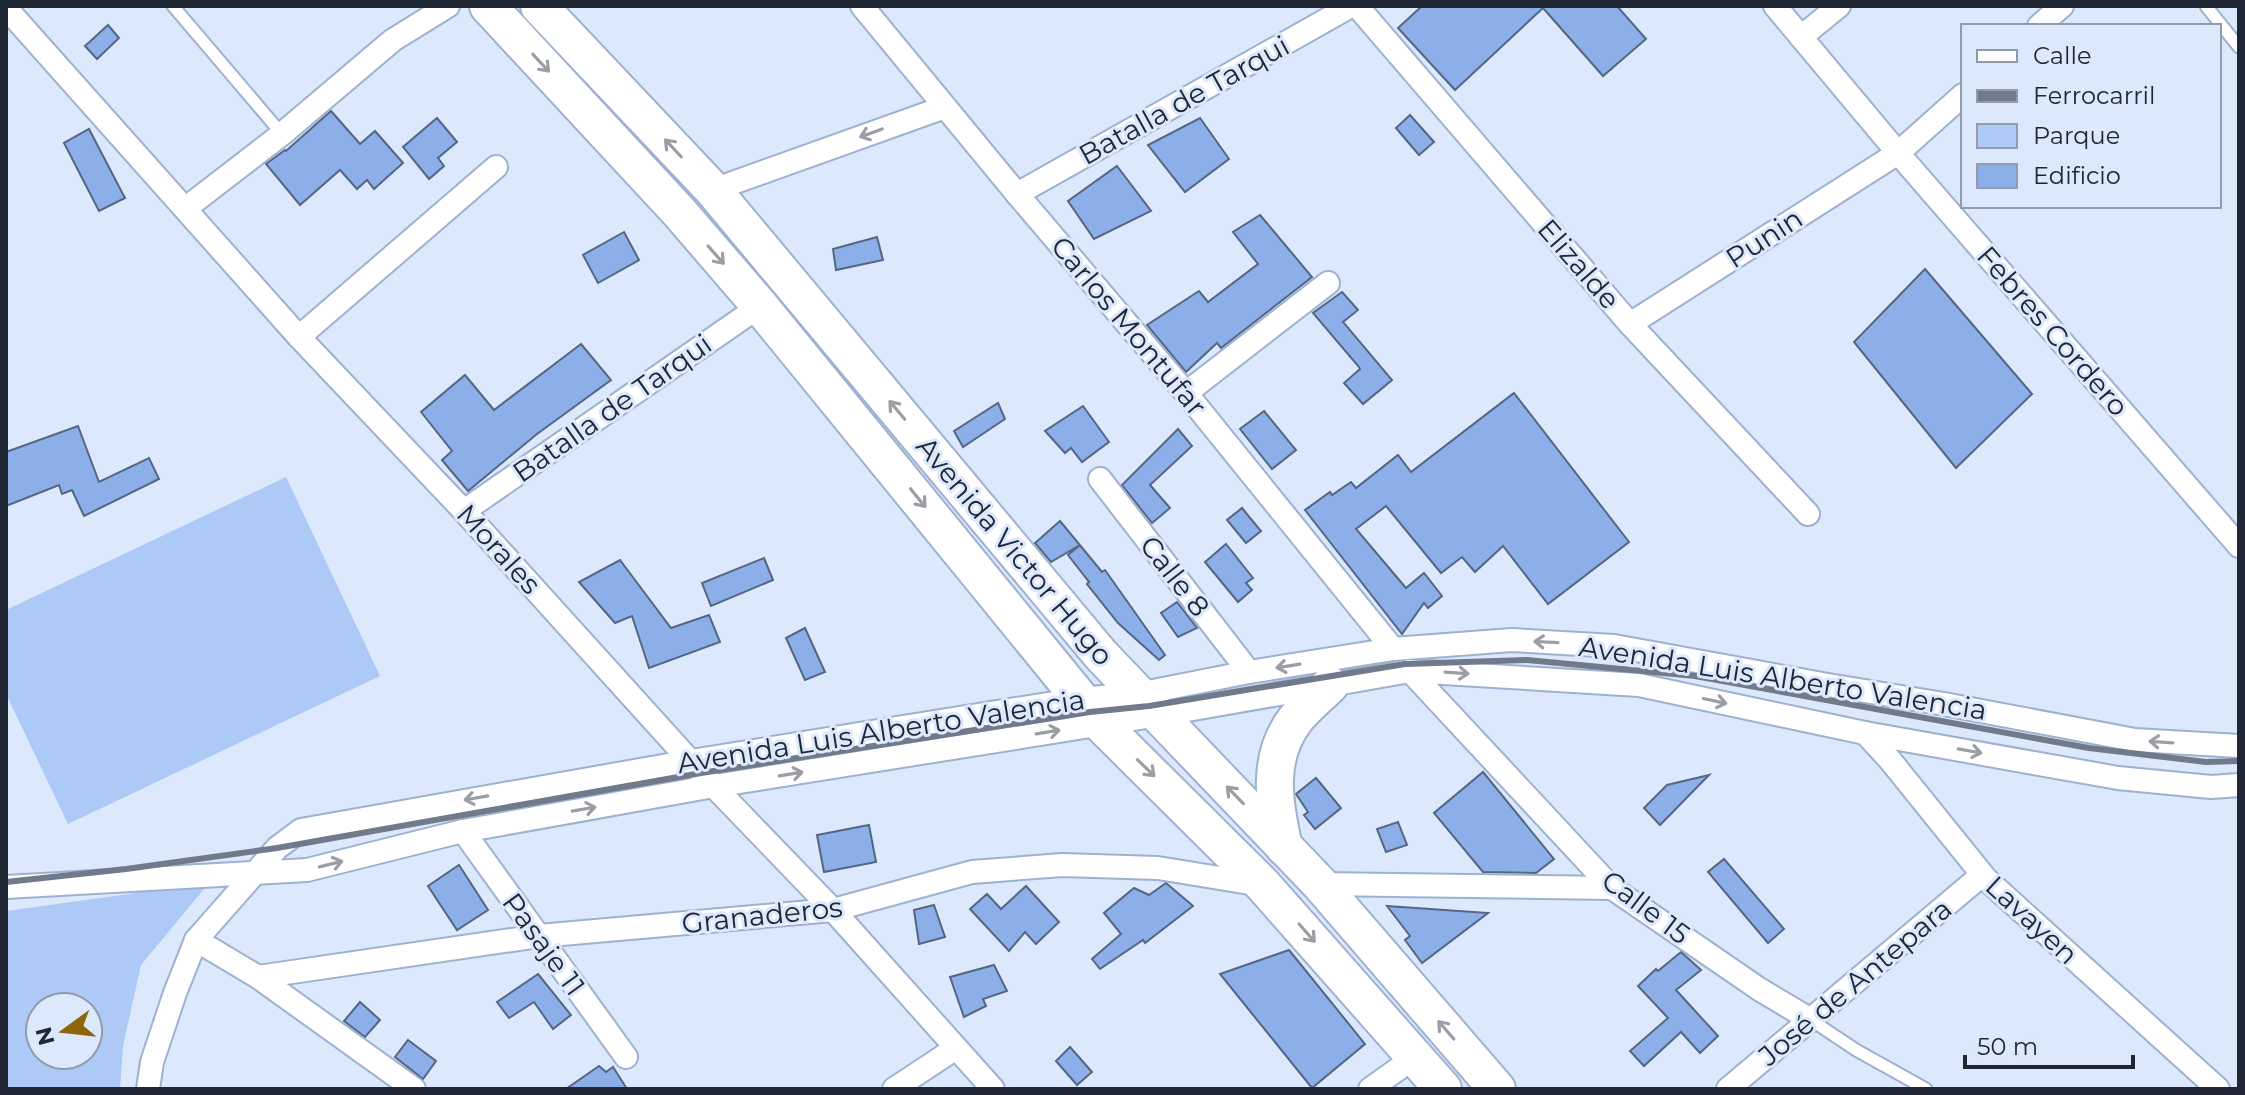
<svg xmlns="http://www.w3.org/2000/svg" width="2245" height="1095" viewBox="0 0 2245 1095" font-family="Montserrat,sans-serif">
	<style>
		.green { fill: #adc9f6; fill-rule: evenodd }
		.building { fill: #8cafea; stroke: #556683; stroke-width: 2 }
		.lines { fill: none; stroke-linecap: round; stroke-linejoin: round }
		.lane-casing { stroke: #9eb1d1; stroke-width: 15 }
		.street-casing { stroke: #9eb1d1; stroke-width: 26 }
		.primary-casing { stroke: #9eb1d1; stroke-width: 40 }
		.lane { stroke: #fff; stroke-width: 11 }
		.street { stroke: #fff; stroke-width: 22 }
		.primary { stroke: #fff; stroke-width: 36 }
		.rail { stroke: #717a8a; stroke-width: 6 }
		.oneway { stroke: #9b9ea4 }
		.labels { text-anchor: middle; stroke-width: 6; stroke-linejoin: round; paint-order: stroke }
		.street-label { font-size: 28px; fill: #202734; stroke: #dce8fc }
	</style>
	<rect width="100%" height="100%" fill="#dce8fc"/>
	<g class="green">
		<polygon points="286,477 380,676 68,824 6,694 6,610"/>
		<path d="M209,883L141,965L123,1046L120,1089H6V911ZM40,1007H88V1055H40Z"/>
	</g>
	<g class="building">
		<polygon points="1422,6 1617,6 1646,39 1603,76 1543,8 1455,90 1398,28"/>
		<polygon points="108,25 119,38 97,59 85,46"/>
		<polygon points="331,111 360,144 375,131 403,163 374,189 367,180 357,189 340,170 300,205 266,164 285,150 286,151"/>
		<polygon points="1410,115 1434,142 1419,155 1396,128"/>
		<polygon points="437,118 457,142 438,158 444,166 429,179 403,147"/>
		<polygon points="1200,118 1229,159 1185,192 1148,145"/>
		<polygon points="89,129 125,198 99,211 64,143"/>
		<polygon points="1117,166 1151,211 1094,239 1068,201"/>
		<polygon points="1260,215 1312,277 1221,348 1217,343 1186,372 1147,325 1199,291 1208,302 1258,264 1233,232"/>
		<polygon points="624,232 639,260 598,283 583,255"/>
		<polygon points="877,237 883,260 836,270 833,249"/>
		<polygon points="1925,269 2032,394 1956,468 1854,342"/>
		<polygon points="1342,292 1358,310 1343,322 1392,380 1363,404 1344,383 1360,369 1359,367 1313,313"/>
		<polygon points="581,344 611,380 537,434 468,491 442,460 452,451 421,412 465,375 494,410"/>
		<polygon points="1514,393 1629,542 1548,604 1503,546 1475,572 1462,557 1441,573 1386,506 1356,529 1406,588 1424,573 1442,596 1428,608 1424,603 1402,634 1305,510 1330,492 1332,495 1351,482 1356,488 1398,455 1411,472"/>
		<polygon points="998,403 1005,419 963,447 954,431"/>
		<polygon points="1083,406 1109,442 1082,462 1071,448 1065,453 1045,431"/>
		<polygon points="1264,411 1296,450 1272,469 1240,429"/>
		<polygon points="78,426 99,482 149,458 159,479 84,516 72,490 62,494 59,485 6,506 6,452"/>
		<polygon points="1178,429 1192,446 1150,485 1170,508 1152,523 1122,485"/>
		<polygon points="1242,508 1261,531 1246,543 1227,520"/>
		<polygon points="1060,521 1102,572 1105,570 1165,655 1159,660 1118,623 1087,584 1089,582 1068,555 1080,545 1051,562 1035,543"/>
		<polygon points="1226,544 1253,578 1246,583 1252,590 1238,602 1205,562"/>
		<polygon points="764,558 773,580 711,606 702,583"/>
		<polygon points="620,560 671,628 709,615 720,642 649,668 632,616 615,623 579,582"/>
		<polygon points="1177,602 1197,628 1178,637 1161,613"/>
		<polygon points="805,628 825,672 805,680 786,638"/>
		<polygon points="1483,772 1554,859 1536,873 1483,872 1434,813"/>
		<polygon points="1709,775 1660,825 1644,808 1667,785"/>
		<polygon points="1316,778 1341,808 1315,829 1304,815 1308,812 1296,794"/>
		<polygon points="1398,822 1407,845 1386,852 1377,829"/>
		<polygon points="869,825 876,862 824,872 817,835"/>
		<polygon points="1724,859 1784,929 1768,943 1708,872"/>
		<polygon points="459,865 488,910 457,930 428,886"/>
		<polygon points="1166,883 1193,906 1145,943 1143,940 1100,969 1092,959 1121,934 1104,913 1134,888 1149,895"/>
		<polygon points="1026,886 1059,922 1036,944 1025,932 1009,951 970,909 987,894 1001,909"/>
		<polygon points="934,905 945,937 919,944 914,910"/>
		<polygon points="1387,906 1488,913 1422,963 1405,940 1410,936"/>
		<polygon points="1289,950 1365,1044 1312,1088 1220,974"/>
		<polygon points="1681,952 1701,970 1676,990 1718,1036 1700,1053 1681,1032 1644,1066 1630,1051 1668,1018 1638,986 1656,969 1658,971"/>
		<polygon points="994,965 1007,991 983,999 986,1006 964,1017 950,977"/>
		<polygon points="538,974 571,1015 553,1029 534,1002 509,1018 497,1002"/>
		<polygon points="360,1002 380,1020 365,1037 344,1021"/>
		<polygon points="408,1040 436,1061 423,1079 395,1057"/>
		<polygon points="1070,1047 1092,1072 1077,1085 1056,1061"/>
		<polygon points="599,1066 606,1072 613,1067 627,1089 566,1089"/>
	</g>
	<g class="lines">
		<g class="lane-casing">
			<g id="lane">
				<polyline points="173,6 282,134"/>
				<polyline points="2206,6 2239,47"/>
				<polyline points="1811,1020 1856,1050 1926,1089"/>
			</g>
		</g>
		<g class="street-casing">
			<g id="street">
				<polyline points="862,6 1017,194 1186,393 1393,649"/>
				<polyline points="1357,6 1630,324 1808,514"/>
				<polyline points="1775,6 1898,153 2239,546"/>
				<polyline points="6,8 299,337 464,511 701,773 833,910 993,1089"/>
				<polyline points="2039,26 2062,6"/>
				<polyline points="1801,37 1839,6"/>
				<polyline points="713,190 945,107"/>
				<polyline points="1017,194 1351,6"/>
				<polyline points="186,208 282,134 393,40 448,6"/>
				<polyline points="1630,324 1898,153 1963,95"/>
				<polyline points="299,337 496,167"/>
				<polyline points="1186,393 1328,283"/>
				<polyline points="1100,479 1249,672"/>
				<polyline points="464,511 760,306"/>
				<polyline points="1410,671 1612,888 1759,989 1811,1020"/>
				<polyline points="1865,733 1890,760 1986,879 2218,1089"/>
				<polyline points="463,831 626,1057"/>
				<polyline points="1320,884 1612,888"/>
				<polyline points="6,887 307,870 463,831 714,786 1159,715 1410,671 1639,685 1865,733 2118,778 2211,787 2239,785"/>
				<polyline points="196,940 258,977 414,1089"/>
				<polyline points="258,977 539,936 833,910 972,872 1062,865 1158,868 1262,885"/>
				<polyline points="148,1089 152,1062 175,993 196,940 277,848 301,830 691,761 1079,699 1138,694 1249,672 1393,649 1512,640 1614,646 1828,685 1944,704 2135,740 2239,746"/>
				<polyline points="894,1089 956,1048"/>
				<polyline points="1370,1089 1415,1057"/>
				<polyline points="1728,1089 1982,875"/>
			</g>
		</g>
		<g class="primary-casing">
			<g id="primary">
				<polyline points="488,6 680,213 760,306 1100,723 1263,885 1443,1089"/>
				<polyline points="539,6 713,190 1101,655 1320,884 1497,1089"/>
				<path d="M1284,847C1274,804 1266,758 1295,720C1305,707 1319,696 1330,685"/>
			</g>
		</g>
		<use href="#lane" class="lane"/>
		<use href="#street" class="street"/>
		<use href="#primary" class="primary"/>
		<polyline class="rail" points="6,882 126,869 277,848 701,773 1090,712 1149,706 1405,664 1527,660 1695,676 2089,748 2206,762 2239,761"/>
	</g>
	<defs><path id="oneway-shaft" d="M-6 0H5M1.5-3L5.5 0L1.5 3" fill="none" stroke-width="1.6" stroke-linecap="round" stroke-linejoin="round" transform="scale(2)"/></defs>
	<g class="oneway">
		<use href="#oneway-shaft" transform="translate(541 63) rotate(47)"/>
		<use href="#oneway-shaft" transform="translate(871 133) rotate(160)"/>
		<use href="#oneway-shaft" transform="translate(673 148) rotate(-133)"/>
		<use href="#oneway-shaft" transform="translate(716 255) rotate(49)"/>
		<use href="#oneway-shaft" transform="translate(897 410) rotate(-130)"/>
		<use href="#oneway-shaft" transform="translate(918 498) rotate(51)"/>
		<use href="#oneway-shaft" transform="translate(1546 642) rotate(-177)"/>
		<use href="#oneway-shaft" transform="translate(1288 666) rotate(171)"/>
		<use href="#oneway-shaft" transform="translate(1457 673) rotate(4)"/>
		<use href="#oneway-shaft" transform="translate(1715 701) rotate(12)"/>
		<use href="#oneway-shaft" transform="translate(1048 732) rotate(-9)"/>
		<use href="#oneway-shaft" transform="translate(2161 742) rotate(-176)"/>
		<use href="#oneway-shaft" transform="translate(1970 751) rotate(10)"/>
		<use href="#oneway-shaft" transform="translate(1146 768) rotate(44)"/>
		<use href="#oneway-shaft" transform="translate(791 774) rotate(-9)"/>
		<use href="#oneway-shaft" transform="translate(1235 795) rotate(-134)"/>
		<use href="#oneway-shaft" transform="translate(476 798) rotate(170)"/>
		<use href="#oneway-shaft" transform="translate(584 809) rotate(-10)"/>
		<use href="#oneway-shaft" transform="translate(331 864) rotate(-14)"/>
		<use href="#oneway-shaft" transform="translate(1307 933) rotate(49)"/>
		<use href="#oneway-shaft" transform="translate(1446 1030) rotate(-131)"/>
	</g>
	<g class="labels">
		<g class="street-label">
			<text transform="translate(1184 100) rotate(-29)" y="10">Batalla de Tarqui</text>
			<text transform="translate(1764 238) rotate(-33)" y="10">Punin</text>
			<text transform="translate(1579 264) rotate(49)" y="10">Elizalde</text>
			<text transform="translate(1129 326) rotate(50)" y="10">Carlos Montufar</text>
			<text transform="translate(2053 331) rotate(49)" y="10">Febres Cordero</text>
			<text transform="translate(612 408) rotate(-35)" y="10">Batalla de Tarqui</text>
			<text transform="translate(499 549) rotate(48)" y="10">Morales</text>
			<text transform="translate(1015 551) rotate(50)" y="10">Avenida Victor Hugo</text>
			<text transform="translate(1175 576) rotate(52)" y="10">Calle 8</text>
			<text transform="translate(1783 678) rotate(9)" y="10">Avenida Luis Alberto Valencia</text>
			<text transform="translate(881 731) rotate(-9)" y="10">Avenida Luis Alberto Valencia</text>
			<text transform="translate(1646 907) rotate(37)" y="10">Calle 15</text>
			<text transform="translate(762 915) rotate(-6)" y="10">Granaderos</text>
			<text transform="translate(2032 920) rotate(43)" y="10">Lavayen</text>
			<text transform="translate(544 944) rotate(54)" y="10">Pasaje 11</text>
			<text transform="translate(1855 982) rotate(-40)" y="10">José de Antepara</text>
		</g>
	</g>
	<rect width="2245" height="1095" fill="none" stroke="#202734" stroke-width="16"/>
	<rect x="1961" y="24" width="260" height="184" fill="#dce8fc" stroke="#919bac" stroke-width="2"/>
	<rect x="1977" y="50" width="40" height="12" fill="#ffffff" stroke="#919bac" stroke-width="2"/>
	<text x="2033" y="64" font-size="24" fill="#202734">Calle</text>
	<rect x="1977" y="90" width="40" height="12" fill="#717a8a" stroke="#919bac" stroke-width="2"/>
	<text x="2033" y="104" font-size="24" fill="#202734">Ferrocarril</text>
	<rect x="1977" y="124" width="40" height="24" fill="#adc9f6" stroke="#919bac" stroke-width="2"/>
	<text x="2033" y="144" font-size="24" fill="#202734">Parque</text>
	<rect x="1977" y="164" width="40" height="24" fill="#8cafea" stroke="#919bac" stroke-width="2"/>
	<text x="2033" y="184" font-size="24" fill="#202734">Edificio</text>
	<g transform="translate(64 1031) rotate(255)"><circle r="38" fill="#dce8fc" stroke="#919bac" stroke-width="2"/>
	<path d="M0-6L14 30L0 20L-14 30Z" fill="#8e660a"/>
	<text y="-12" font-size="22" font-weight="bold" text-anchor="middle" fill="#202734">N</text>
	</g>
	<path d="M1965 1055v12h168v-12" fill="none" stroke="#202734" stroke-width="4"/>
	<text x="1977" y="1055" font-size="24" fill="#202734" stroke="#dce8fc" stroke-width="6" paint-order="stroke">50 m</text>
</svg>
